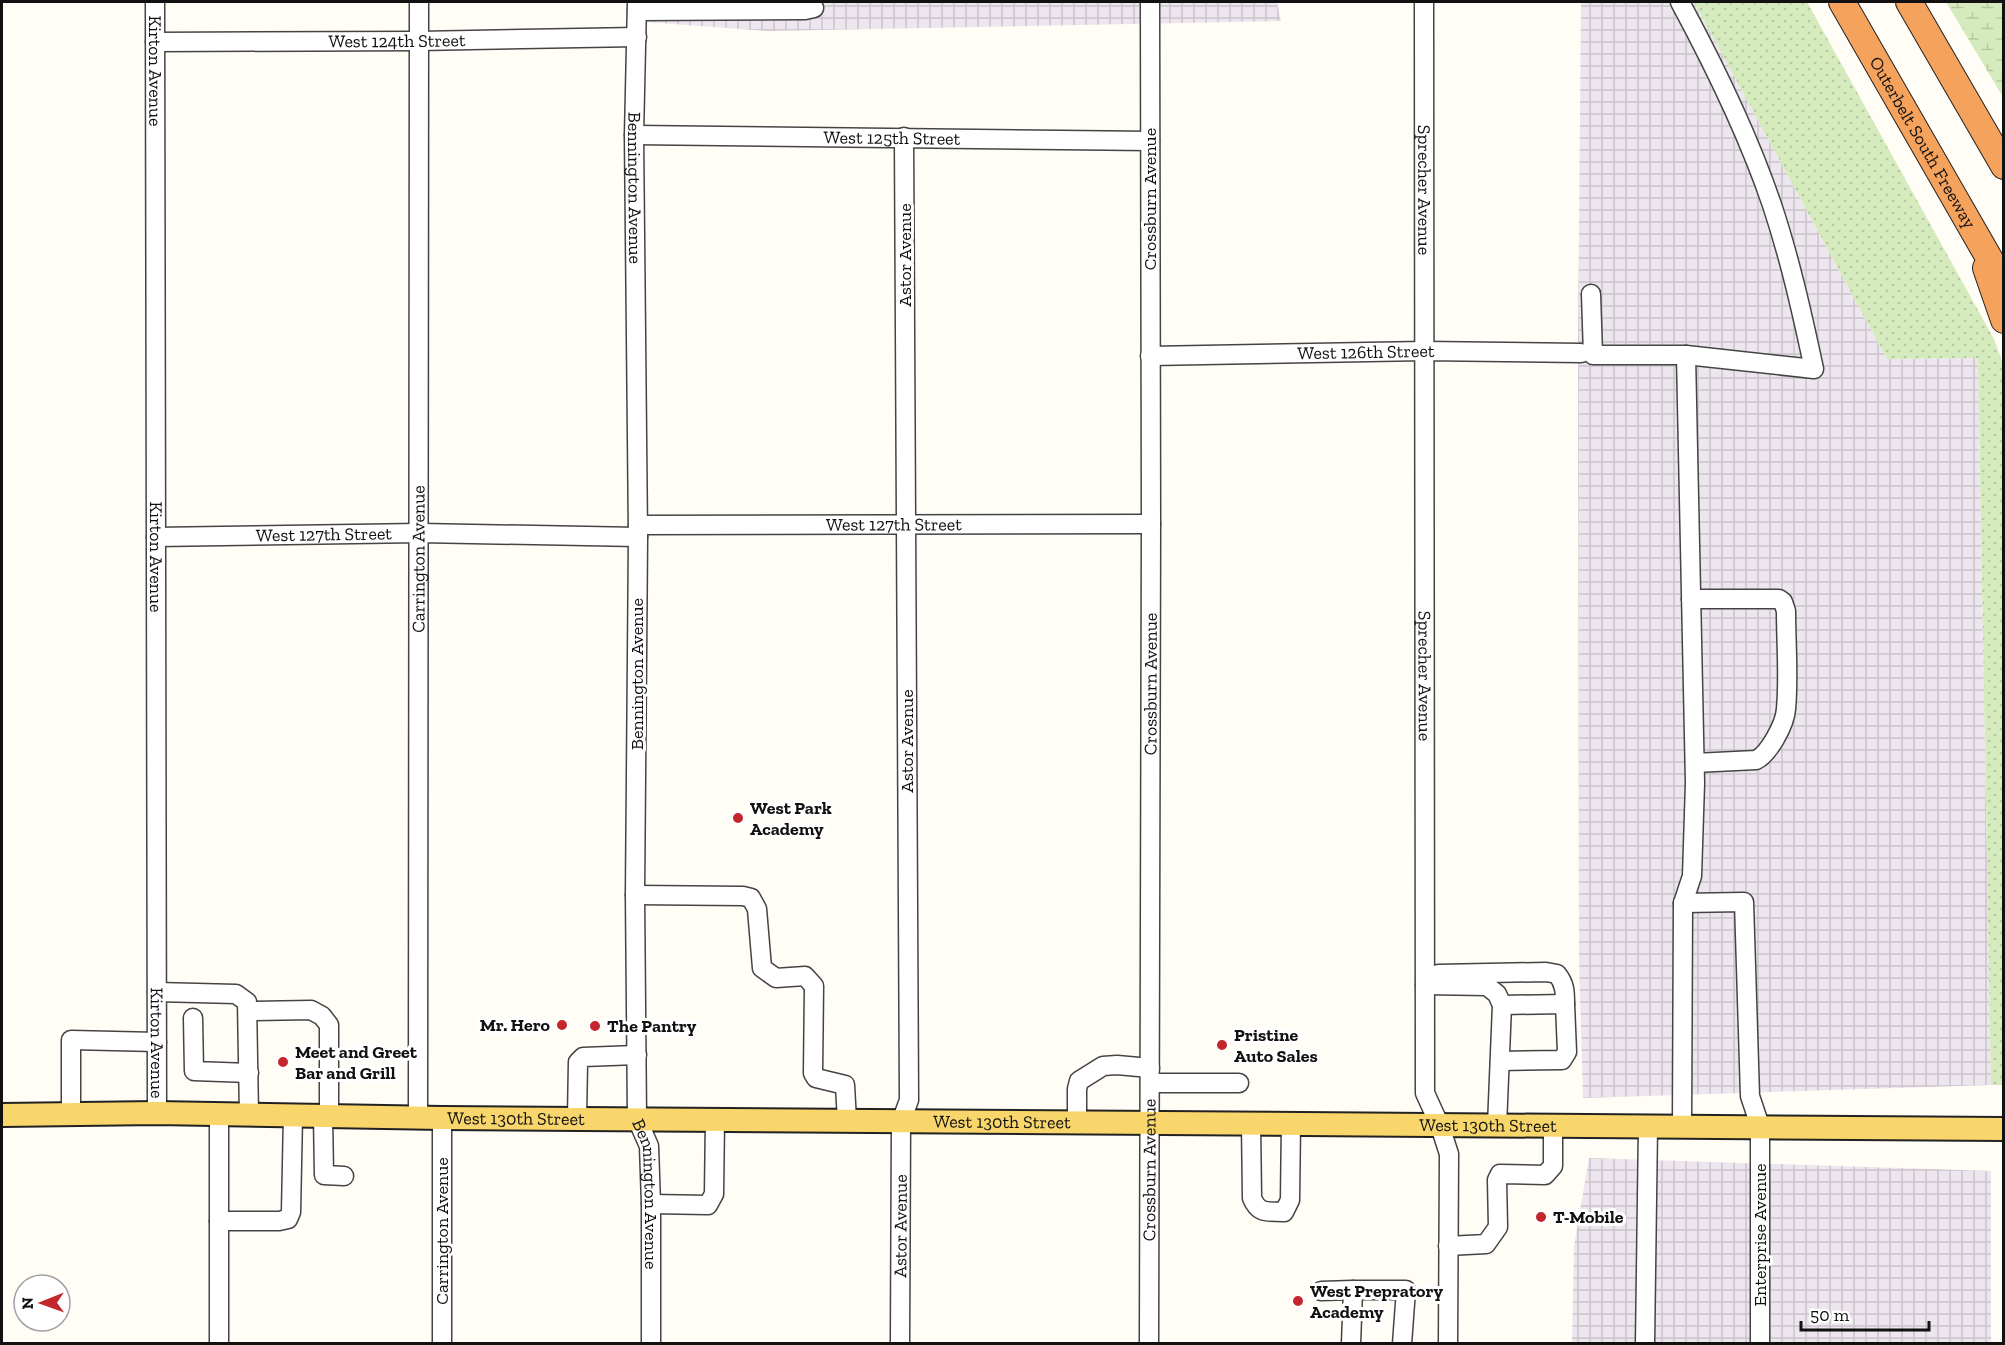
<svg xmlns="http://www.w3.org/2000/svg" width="2005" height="1345" viewBox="0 0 2005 1345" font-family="'Zilla Slab',serif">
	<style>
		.industrial { fill: url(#industrial-grid) }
		.grass { fill: url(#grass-dots) }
		.wetland { fill: url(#wetland-marsh) }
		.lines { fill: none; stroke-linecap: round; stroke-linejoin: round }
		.minor-casing { stroke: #444; stroke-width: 21 }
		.major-casing { stroke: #222; stroke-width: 26 }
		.highway-casing { stroke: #222; stroke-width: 28 }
		.minor { stroke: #fff; stroke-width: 18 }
		.major { stroke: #f9d66b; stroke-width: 22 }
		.highway { stroke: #f5a25d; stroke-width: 26 }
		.poi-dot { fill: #c4262e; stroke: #fff; stroke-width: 2 }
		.labels { text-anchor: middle; stroke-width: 6; stroke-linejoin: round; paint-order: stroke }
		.street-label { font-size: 18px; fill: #111; stroke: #fff }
		.poi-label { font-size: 18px; font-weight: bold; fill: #111; stroke: #fff; text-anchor: start }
	</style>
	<defs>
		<pattern id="industrial-grid" width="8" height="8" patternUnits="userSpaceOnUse" patternTransform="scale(1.5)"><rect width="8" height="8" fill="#eee6ef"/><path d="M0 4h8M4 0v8" fill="none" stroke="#cbc4cc"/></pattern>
		<pattern id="grass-dots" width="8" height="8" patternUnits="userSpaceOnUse" patternTransform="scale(1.5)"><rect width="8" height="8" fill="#d5ebbd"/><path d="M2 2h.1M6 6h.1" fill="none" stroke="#b6c8a1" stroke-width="1.8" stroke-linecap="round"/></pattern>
		<pattern id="wetland-marsh" width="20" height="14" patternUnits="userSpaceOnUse" patternTransform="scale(1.5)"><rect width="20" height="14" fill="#d5ebbd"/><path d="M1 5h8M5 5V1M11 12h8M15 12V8" fill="none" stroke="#b6c8a1"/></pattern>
	</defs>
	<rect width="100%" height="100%" fill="#fffdf5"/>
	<g class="industrial">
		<polygon points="643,2 1277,2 1281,21 768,31 646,22"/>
		<polygon points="1581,2 1694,2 1887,359 1978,358 1991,1085 1583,1098 1579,960 1578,344"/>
		<polygon points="1589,1158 1991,1171 1991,1343 1572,1344 1574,1246"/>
	</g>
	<polygon class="grass" points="1694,2 1807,2 1994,339 2003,364 2003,1085 1991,1085 1978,358 1887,359"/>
	<polygon class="wetland" points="1946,2 2003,2 2003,97"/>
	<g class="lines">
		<g class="minor-casing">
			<g id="minor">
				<path id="s1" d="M155,2L157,1113"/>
				<path id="s2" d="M637,2L634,135L638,537L635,895L637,1119L649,1146L651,1204V1344"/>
				<path id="s3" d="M1424,2L1425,1093L1440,1126L1449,1154L1448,1344"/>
				<path d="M1680,2C1715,67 1748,134 1772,205C1790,259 1802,313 1814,369L1686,355"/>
				<polyline points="637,11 805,10 814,8"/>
				<path id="s4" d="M155,42L419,41L637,37"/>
				<path id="s5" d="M634,135L1150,141"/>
				<polyline points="1591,294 1593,355 1686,355 1695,783 1692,876 1683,903 1682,1126"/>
				<path id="s6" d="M1150,356L1424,351L1581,353"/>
				<path id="s7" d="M638,525L1151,524"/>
				<path id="s8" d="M156,537L420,533L638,537"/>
				<path d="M1691,599H1779L1783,602L1786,611C1786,643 1789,677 1786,709C1785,724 1769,754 1756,760L1695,763"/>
				<polyline points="635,895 743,896 751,898 757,909 762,968 776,978 805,976 814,986 813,1073 816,1078 845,1085 847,1121"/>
				<polyline points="1683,903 1744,902 1750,1096 1760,1126 1760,1344"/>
				<path d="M1438,974L1546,972L1557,974C1565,984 1565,992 1565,1004"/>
				<polyline points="1425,985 1487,986 1497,994 1502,1005 1497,1126"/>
				<polyline points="157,992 236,994 247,1002 249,1115"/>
				<polyline points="248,1011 311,1010 322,1016 329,1025 329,1116"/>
				<polyline points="193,1018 194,1071 249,1073"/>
				<polyline points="1500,1061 1562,1060 1567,1052 1565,1004 1502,1005"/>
				<polyline points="1150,1083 1239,1083"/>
				<polyline points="71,1114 71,1040 157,1042"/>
				<polyline points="323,1116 324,1175 344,1176"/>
				<path id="s9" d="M418,1117L419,2"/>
				<polyline points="442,1118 442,1344"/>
				<polyline points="577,1118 578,1062 583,1057 637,1055"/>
				<polyline points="1077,1122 1077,1089 1079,1081 1103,1066 1117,1065 1150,1068"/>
				<path d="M1251,1123L1252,1198C1259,1215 1268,1211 1284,1212L1290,1200L1291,1123"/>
				<polyline points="651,1204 708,1205 714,1194 715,1119"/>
				<polyline points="219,1221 279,1221 288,1219 291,1212 293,1116"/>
				<polyline points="1448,1246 1486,1244 1498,1227 1497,1180 1500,1174 1545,1175 1553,1166 1553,1126"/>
				<polyline points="1321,1291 1353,1290"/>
				<polyline points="219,1344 219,1114"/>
				<path id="s10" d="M900,1344L901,1122L909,1100L904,137"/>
				<path id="s11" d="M1149,1344L1151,524L1150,2"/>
				<polyline points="1351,1344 1353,1290 1406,1290 1402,1344"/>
				<polyline points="1645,1344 1648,1126"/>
			</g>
		</g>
		<g class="major-casing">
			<g id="major">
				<path id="s12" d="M2,1115L157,1113L442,1118L2004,1129"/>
			</g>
		</g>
		<g class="highway-casing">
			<g id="highway">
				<path id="s13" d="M1842,2L2004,284"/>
				<polyline points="1909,2 2004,166"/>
				<polyline points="1986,268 2004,320"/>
			</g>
		</g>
		<use href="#minor" class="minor"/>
		<use href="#major" class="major"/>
		<use href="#highway" class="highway"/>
	</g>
	<g class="poi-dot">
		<circle cx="738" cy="818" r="6"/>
		<circle cx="562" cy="1025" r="6"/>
		<circle cx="595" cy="1026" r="6"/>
		<circle cx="1222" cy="1045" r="6"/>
		<circle cx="283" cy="1062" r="6"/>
		<circle cx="1541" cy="1217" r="6"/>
		<circle cx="1298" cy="1301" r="6"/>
	</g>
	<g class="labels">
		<g class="street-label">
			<text dy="6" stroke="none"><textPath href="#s4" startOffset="242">West 124th Street</textPath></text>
			<text dy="6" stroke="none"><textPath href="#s1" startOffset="69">Kirton Avenue</textPath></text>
			<text dy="6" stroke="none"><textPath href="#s5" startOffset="258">West 125th Street</textPath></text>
			<text dy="6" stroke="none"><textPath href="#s13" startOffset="162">Outerbelt South Freeway</textPath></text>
			<text dy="6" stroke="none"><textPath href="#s2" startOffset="186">Bennington Avenue</textPath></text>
			<text dy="6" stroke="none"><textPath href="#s3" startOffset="188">Sprecher Avenue</textPath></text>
			<text transform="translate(1150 199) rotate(-90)" y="6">Crossburn Avenue</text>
			<text transform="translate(905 255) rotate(-90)" y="6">Astor Avenue</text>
			<text dy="6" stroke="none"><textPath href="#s6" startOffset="216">West 126th Street</textPath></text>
			<text dy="6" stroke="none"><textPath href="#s7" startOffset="256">West 127th Street</textPath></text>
			<text dy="6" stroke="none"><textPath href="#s8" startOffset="168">West 127th Street</textPath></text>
			<text dy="6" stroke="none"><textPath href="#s1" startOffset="555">Kirton Avenue</textPath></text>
			<text dy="6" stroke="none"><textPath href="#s9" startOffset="558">Carrington Avenue</textPath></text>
			<text transform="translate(637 674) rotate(-90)" y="6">Bennington Avenue</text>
			<text dy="6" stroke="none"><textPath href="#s3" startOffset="674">Sprecher Avenue</textPath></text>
			<text dy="6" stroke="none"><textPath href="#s11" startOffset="660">Crossburn Avenue</textPath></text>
			<text transform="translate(907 741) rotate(-90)" y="6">Astor Avenue</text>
			<text dy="6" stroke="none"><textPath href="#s1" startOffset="1041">Kirton Avenue</textPath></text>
			<text dy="6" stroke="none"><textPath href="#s12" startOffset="514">West 130th Street</textPath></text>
			<text dy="6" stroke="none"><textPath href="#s12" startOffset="1000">West 130th Street</textPath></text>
			<text dy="6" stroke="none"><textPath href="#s12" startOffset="1486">West 130th Street</textPath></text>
			<text dy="6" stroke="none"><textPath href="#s11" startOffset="174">Crossburn Avenue</textPath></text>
			<text dy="6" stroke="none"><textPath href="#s2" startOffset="1194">Bennington Avenue</textPath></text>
			<text dy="6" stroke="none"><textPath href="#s10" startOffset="118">Astor Avenue</textPath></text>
			<text transform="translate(442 1231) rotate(-90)" y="6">Carrington Avenue</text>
			<text transform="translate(1760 1235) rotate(-90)" y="6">Enterprise Avenue</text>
		</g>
		<g class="poi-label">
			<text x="750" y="814">West Park<tspan x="750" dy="21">Academy</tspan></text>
			<text x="550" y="1031" text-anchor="end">Mr. Hero</text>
			<text x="607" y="1032">The Pantry</text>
			<text x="1234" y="1041">Pristine<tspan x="1234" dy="21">Auto Sales</tspan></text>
			<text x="295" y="1058">Meet and Greet<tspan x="295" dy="21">Bar and Grill</tspan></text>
			<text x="1553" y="1223">T-Mobile</text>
			<text x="1310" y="1297">West Prepratory<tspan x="1310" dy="21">Academy</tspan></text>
		</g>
	</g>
	<rect width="2005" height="1345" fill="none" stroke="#111111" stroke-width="6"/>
	<g transform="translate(42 1303) rotate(269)"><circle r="28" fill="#ffffff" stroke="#a0a0a0" stroke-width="1.5"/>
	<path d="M0-4.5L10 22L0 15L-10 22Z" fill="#c4262e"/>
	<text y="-9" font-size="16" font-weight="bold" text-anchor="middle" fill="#111111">N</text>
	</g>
	<path d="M1801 1321v9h128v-9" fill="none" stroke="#111111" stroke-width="3"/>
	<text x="1810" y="1321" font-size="18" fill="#111111" stroke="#ffffff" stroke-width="4.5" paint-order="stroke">50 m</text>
</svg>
